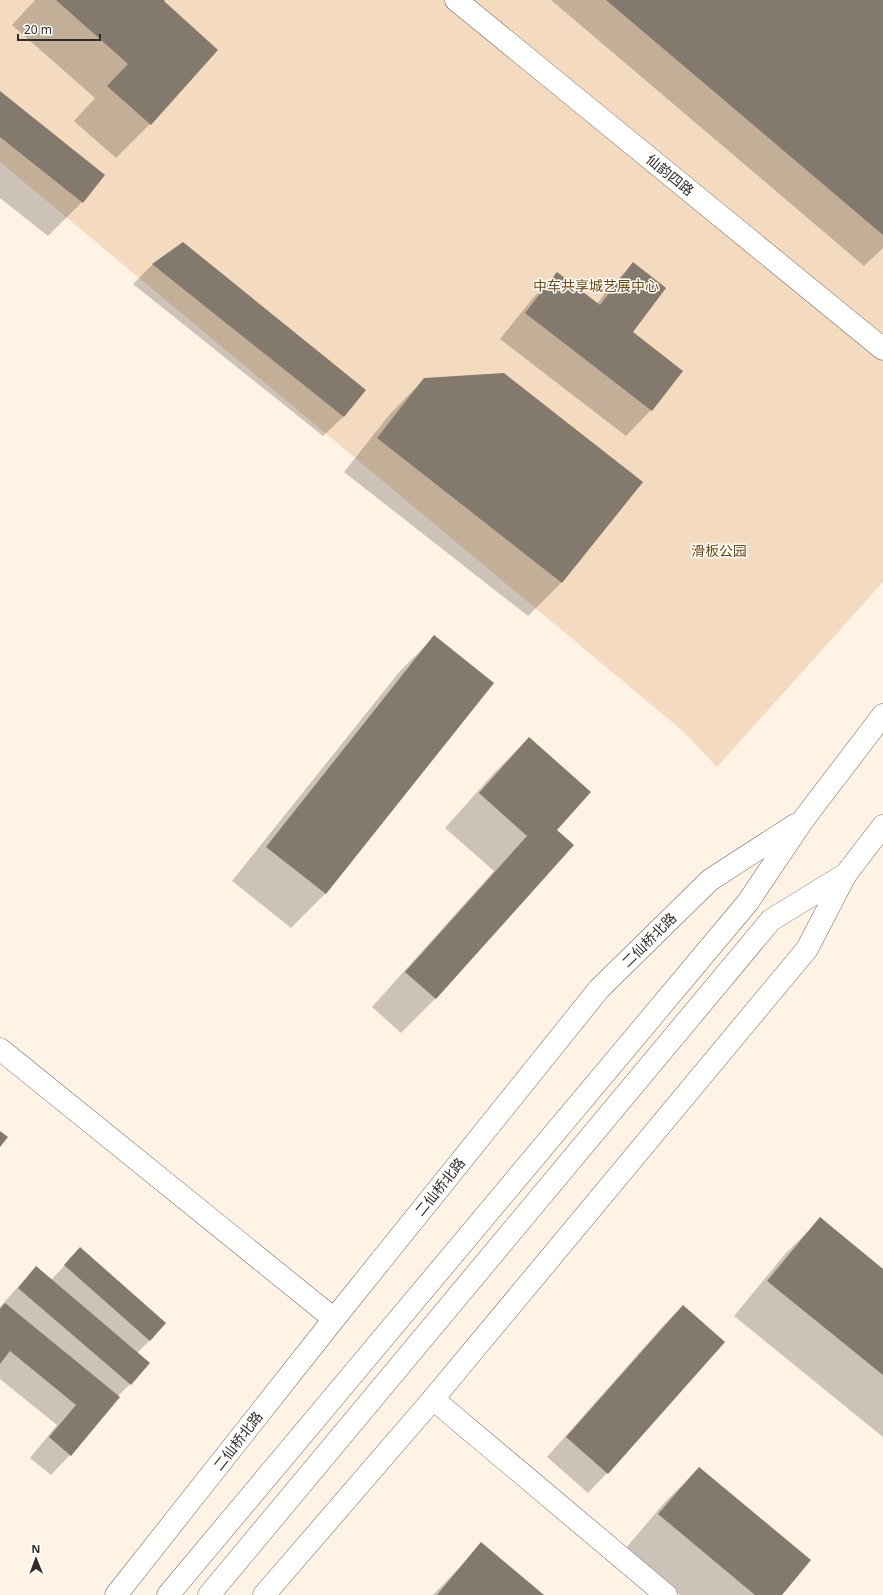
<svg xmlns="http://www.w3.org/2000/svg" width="883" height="1595" viewBox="0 0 883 1595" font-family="'Noto Sans','Noto Sans SC',sans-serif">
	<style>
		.green { fill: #f4dbbf }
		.shadow { fill: #0003 }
		.building { fill: #83796d }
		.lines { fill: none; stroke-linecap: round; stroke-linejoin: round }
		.minor-casing { stroke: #72675c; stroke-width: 23 }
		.major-casing { stroke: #72675c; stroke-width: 23 }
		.minor { stroke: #fff; stroke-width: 22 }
		.major { stroke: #fff; stroke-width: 22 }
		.labels { text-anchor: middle; stroke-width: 3; stroke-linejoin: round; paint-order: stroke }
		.street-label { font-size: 14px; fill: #312c27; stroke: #fff }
		.park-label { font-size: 14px; fill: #71480a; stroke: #fff }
	</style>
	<rect width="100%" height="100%" fill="#fff3e6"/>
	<polygon class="green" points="0,0 883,0 883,582 717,767 684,732 0,162"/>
	<g class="shadow">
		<polygon points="35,0 164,0 150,124 116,158 74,121 95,98 12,25"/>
		<polygon points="551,0 883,0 883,248 864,266"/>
		<polygon points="0,92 82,202 48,236 0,198"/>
		<polygon points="153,264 365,390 343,417 323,436 133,284"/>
		<polygon points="633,264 631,332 682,371 651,410 626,436 500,339 532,299 557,273 597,304 608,289"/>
		<polygon points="424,379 562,582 528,616 344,472 390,414"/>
		<polygon points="434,637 493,683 325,894 291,928 232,881 400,671"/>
		<polygon points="529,738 555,830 573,846 435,999 401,1033 372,1007 494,871 445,828 495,772"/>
		<polygon points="820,1219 883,1270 883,1437 734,1316 786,1253"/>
		<polygon points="80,1249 150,1340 137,1353 130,1384 117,1397 70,1455 51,1475 30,1458 57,1425 0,1379 0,1307 36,1267 51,1280"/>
		<polygon points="683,1306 607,1473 588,1493 547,1457 663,1326"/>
		<polygon points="699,1468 781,1595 680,1595 625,1549 665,1502"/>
		<polygon points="482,1544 542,1595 433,1595"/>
	</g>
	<g class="building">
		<polygon points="56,0 165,0 164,1 218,50 151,125 107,86 128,64"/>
		<polygon points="606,0 883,0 883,235"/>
		<polygon points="0,91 105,175 83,203 0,137"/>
		<polygon points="183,242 366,390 344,417 152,264"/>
		<polygon points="633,262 666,288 633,332 683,371 652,411 525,313 557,272 600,305"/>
		<polygon points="504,373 643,482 562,583 377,438 424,378"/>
		<polygon points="434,635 494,683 326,894 266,847"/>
		<polygon points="529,737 591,792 557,830 574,845 436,999 405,972 527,836 479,793"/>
		<polygon points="0,1131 8,1137 0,1147"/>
		<polygon points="820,1217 883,1269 883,1375 767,1281"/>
		<polygon points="80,1247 166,1323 150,1341 64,1265"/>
		<polygon points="36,1266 150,1363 131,1385 18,1288"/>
		<polygon points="5,1303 120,1397 71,1456 49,1437 76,1405 10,1351 0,1364 0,1309"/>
		<polygon points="683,1305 725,1342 608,1474 566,1437"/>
		<polygon points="699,1467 811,1560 782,1595 755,1595 658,1514"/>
		<polygon points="481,1542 544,1595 437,1595"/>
	</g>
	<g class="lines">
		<g class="minor-casing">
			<g id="minor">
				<polyline points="456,0 883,349"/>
				<polyline points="0,1049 334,1319"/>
				<polyline points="433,1399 666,1595"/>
			</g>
		</g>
		<g class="major-casing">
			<g id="major">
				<polyline points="116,1595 334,1319 599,989 710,880 795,825"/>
				<polyline points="168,1595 748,902 803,820 883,715"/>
				<polyline points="209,1595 771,920 846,874 883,826"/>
				<polyline points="264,1595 433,1399 807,949 846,874"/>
			</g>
		</g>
		<use href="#minor" class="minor"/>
		<use href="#major" class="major"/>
	</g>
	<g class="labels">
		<g class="street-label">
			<text transform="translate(670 175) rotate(39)" y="5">仙韵四路</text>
			<text transform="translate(649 940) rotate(-45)" y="5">二仙桥北路</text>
			<text transform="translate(440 1187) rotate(-51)" y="5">二仙桥北路</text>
			<text transform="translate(238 1441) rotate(-52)" y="5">二仙桥北路</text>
		</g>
		<g class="park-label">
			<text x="596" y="291">中车共享城艺展中心</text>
			<text x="719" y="556">滑板公园</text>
		</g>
	</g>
	<g transform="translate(36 1559) rotate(359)" stroke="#ffffff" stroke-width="3" paint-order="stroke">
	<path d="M0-3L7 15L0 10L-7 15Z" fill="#312c27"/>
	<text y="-6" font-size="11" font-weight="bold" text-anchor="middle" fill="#312c27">N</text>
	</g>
	<path d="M18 34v6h82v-6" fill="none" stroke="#312c27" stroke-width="2"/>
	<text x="24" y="34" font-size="12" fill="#312c27" stroke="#ffffff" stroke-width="3" paint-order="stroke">20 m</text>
</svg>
